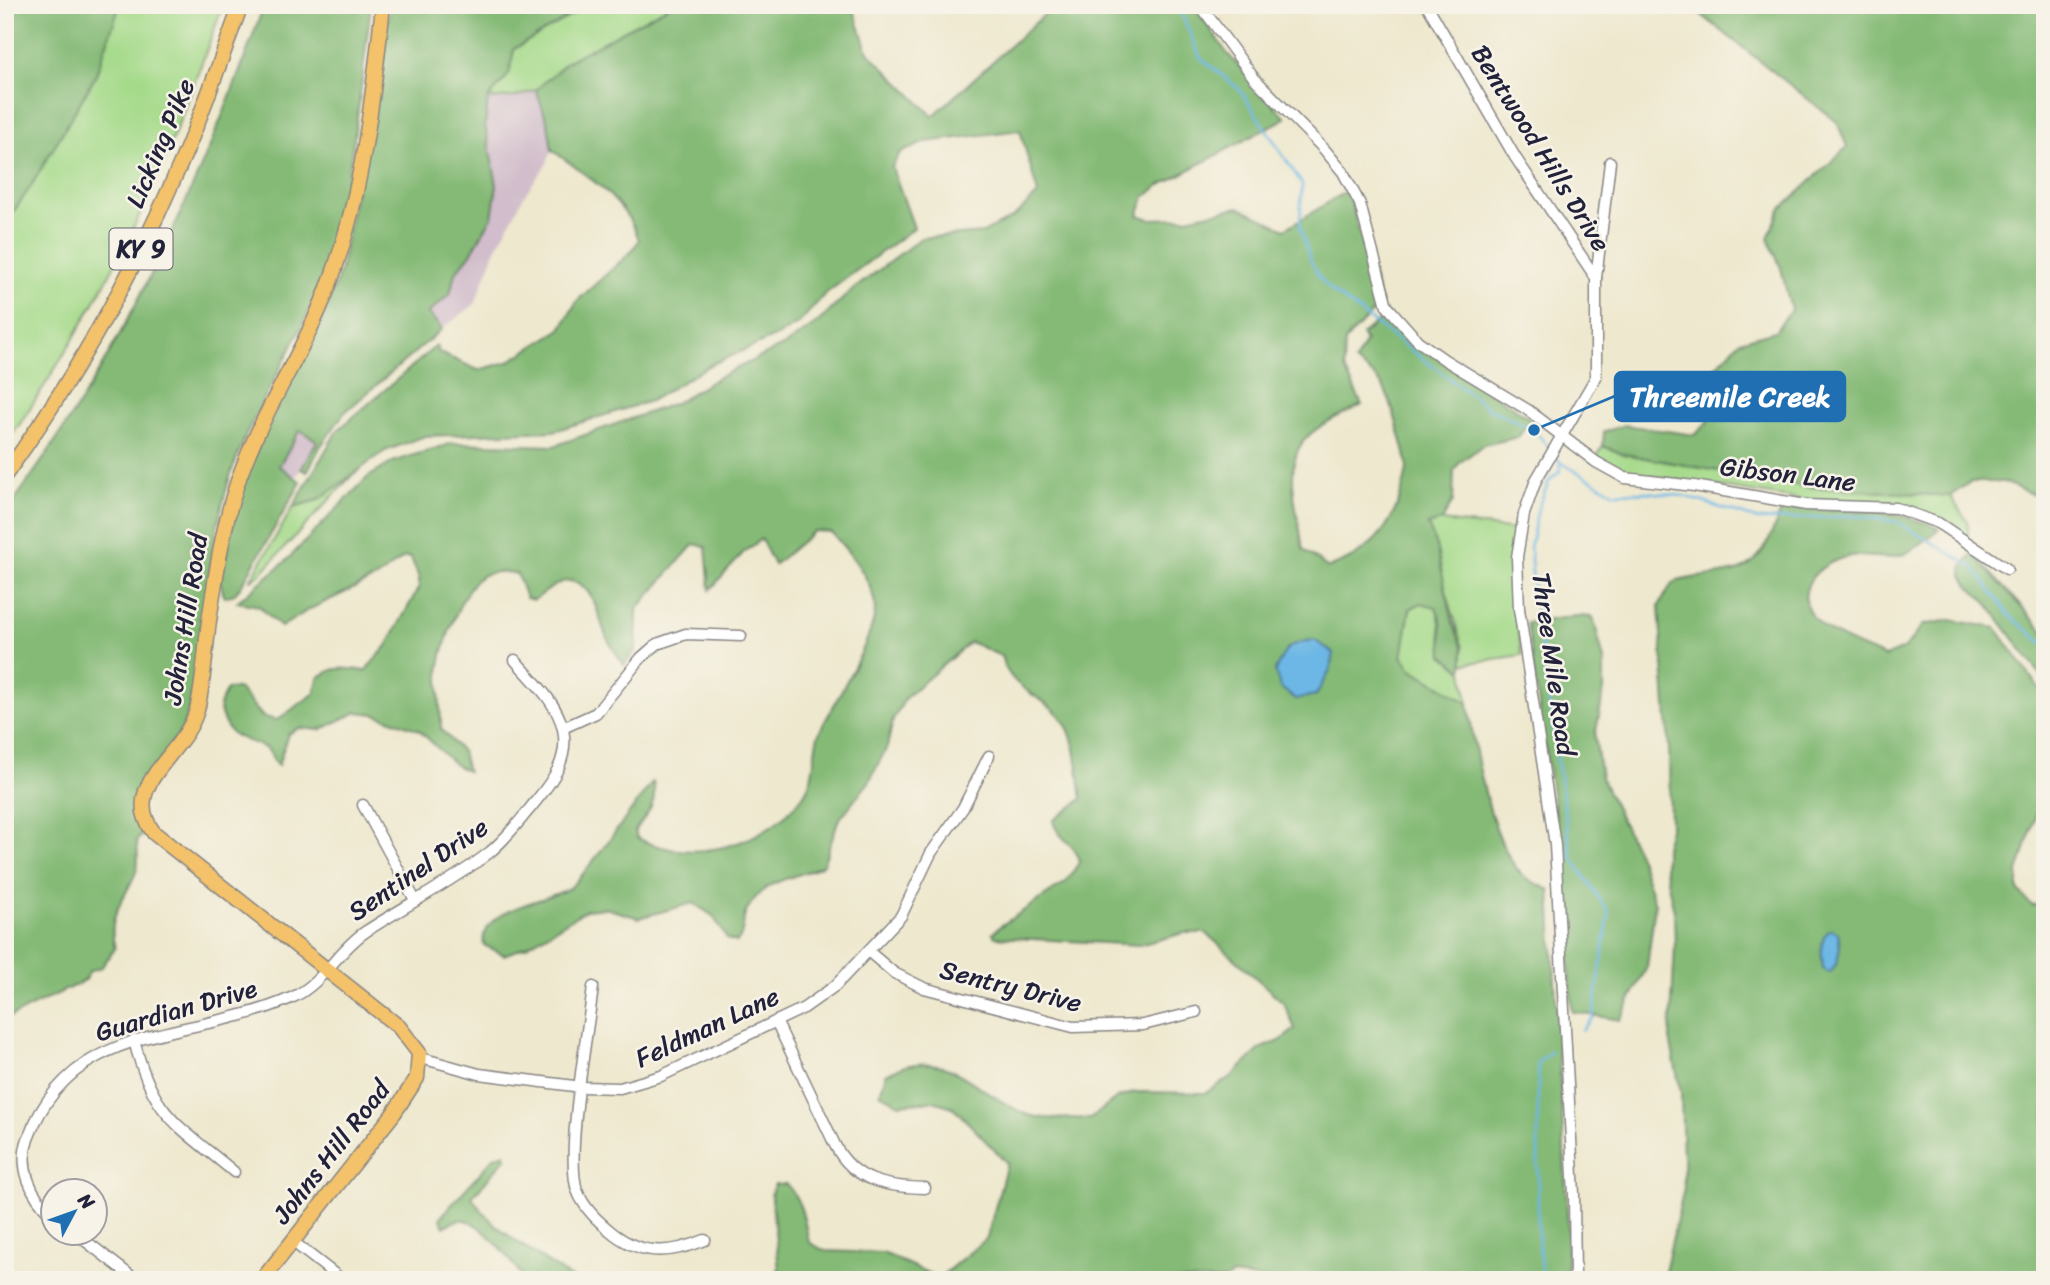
<svg xmlns="http://www.w3.org/2000/svg" width="2050" height="1285" viewBox="0 0 2050 1285" font-family="Sriracha,sans-serif">
	<style>
		.industrial { fill: #d1bdcb }
		.green { fill: #a5da8a; stroke: #647e62; stroke-width: 2 }
		.forest { fill: #84ba76; stroke: #536e58; stroke-width: 2 }
		.water { fill: #6cb7e5; stroke: #476c90; stroke-width: 2 }
		.lines { fill: none; stroke-linecap: round; stroke-linejoin: round }
		.stream { stroke: #6cb7e5; stroke-width: 2.5 }
		.minor-casing { stroke: #888584; stroke-width: 13 }
		.major-casing { stroke: #888584; stroke-width: 17 }
		.minor { stroke: #fff; stroke-width: 10 }
		.major { stroke: #f3c26a; stroke-width: 14 }
		.labels { text-anchor: middle; stroke-width: 5; stroke-linejoin: round; paint-order: stroke }
		.shield { fill: #f7f3e8; stroke: #62616f; stroke-width: 2 }
		.shield-label { font-size: 24px; font-weight: bold; fill: #22223b }
		.street-label { font-size: 26px; fill: #22223b; stroke: #f7f3e8 }
		.leader { fill: none; stroke: #1f6fb2; stroke-width: 2.5 }
		.callout-dot { fill: #1f6fb2; stroke: #f7f3e8; stroke-width: 2.5 }
		.callout { fill: #1f6fb2; stroke: #1f6fb2; stroke-width: 2.5 }
		.callout-label { font-size: 28px; text-anchor: middle; font-weight: bold; fill: #fff }
	</style>
	<rect width="100%" height="100%" fill="#f7f3e8"/>
	<filter id="ink" filterUnits="userSpaceOnUse"><feTurbulence type="fractalNoise" baseFrequency=".0143" numOctaves="2"/><feDisplacementMap in="SourceGraphic" scale="14" xChannelSelector="R" yChannelSelector="G"/><feConvolveMatrix kernelMatrix="1 2 1 2 8 2 1 2 1" color-interpolation-filters="sRGB"/></filter>
	<filter id="wash" filterUnits="userSpaceOnUse"><feTurbulence type="fractalNoise" baseFrequency=".00686" numOctaves="4" result="noise"/><feDisplacementMap in="SourceGraphic" scale="28" xChannelSelector="R" yChannelSelector="G"/><feGaussianBlur stdDeviation="1.57" result="paint"/><feColorMatrix in="noise" values="0 0 0 0 0 0 0 0 0 0 0 0 0 0 0 0 0 1.4 0 .05"/><feComposite in="paint" operator="in"/></filter>
	<g filter="url(#wash)">
		<rect width="100%" height="100%" fill="#eee8ce"/>
		<g class="industrial">
			<polygon points="536,90 548,124 552,150 546,165 525,194 495,251 475,304 442,329 428,313 450,294 455,273 470,255 497,185 485,126 488,99 515,97"/>
			<polygon points="300,430 317,441 296,477 279,466"/>
		</g>
		<g class="green">
			<path d="M120,5H223C201,66 179,126 153,185C114,276 61,363 5,446V224L31,186L95,77Z"/>
			<polygon points="589,5 671,5 568,61 536,90 515,97 488,99 509,74 514,49"/>
			<polygon points="1603,446 1623,454 1809,487 1950,496 1968,522 1968,537 1924,513 1821,503 1620,471 1597,457"/>
			<polygon points="360,467 261,573 250,581 293,507 318,500"/>
			<path d="M1442,521L1516,530C1506,572 1515,613 1522,655L1462,664L1463,648L1427,525Z"/>
			<path d="M1421,602L1436,606C1446,636 1433,650 1463,671L1468,703L1410,668L1402,656L1410,609Z"/>
		</g>
		<g class="forest">
			<polygon points="5,5 120,5 95,77 31,186 5,224"/>
			<path d="M264,5H371C360,94 352,187 324,272C301,345 251,407 229,480C207,555 202,633 189,710L182,730L135,797L134,816L143,834L137,840C137,849 139,861 137,869C127,898 105,915 115,948L101,968L90,971L84,981L6,1019L5,513C121,358 200,186 264,5Z"/>
			<polygon points="391,5 589,5 514,49 509,74 488,99 485,126 497,185 492,217 470,255 455,273 450,294 428,313 442,329 345,412 320,447 307,472 301,469 317,441 300,430 279,466 301,482 244,581 235,594 224,597 220,581 240,494 269,416 321,322 340,272"/>
			<path d="M671,5H852L868,52L933,116L1046,13L1050,5H1194L1226,52L1286,118L1157,187L1145,197L1138,215L1150,219L1187,218L1239,207L1285,229L1347,191L1381,304L1345,341L1344,367L1362,405C1343,414 1321,423 1306,438C1281,464 1299,517 1303,549L1328,568C1367,555 1392,530 1402,490C1404,482 1408,472 1407,463C1405,450 1400,435 1396,421C1387,390 1384,380 1355,362L1366,341L1362,335L1387,314L1410,340L1531,419L1518,437L1484,445L1460,462L1454,471L1453,501L1442,521L1428,525L1436,545L1453,623L1463,648V671L1443,655L1441,620L1436,607L1421,603L1410,609L1402,656L1410,668L1468,703C1474,748 1490,840 1521,874C1528,881 1541,886 1550,890L1568,1227L1567,1280L1511,1277L1501,1280H1270L1233,1275L1224,1280H769L779,1269L771,1194L775,1184H786C802,1200 804,1220 809,1242L825,1251L883,1253L939,1278L987,1238L1007,1163L953,1107L933,1101L899,1104L880,1093L886,1074C945,1041 974,1093 1026,1114C1043,1121 1071,1117 1090,1119L1117,1098L1136,1092L1206,1093L1232,1076L1261,1048L1280,1041L1295,1029L1284,1003L1206,933H1184L1139,945L995,937L993,933L999,927L1066,882L1080,861C1075,843 1057,838 1053,821L1082,799C1078,775 1078,746 1066,725C1049,694 1012,696 1001,656L970,642L906,697L893,720L887,747L869,782L838,821L823,865C790,881 764,877 746,912C741,922 745,934 737,942L727,939L713,916L693,903L639,918L605,908L586,910L527,946L504,955L484,945C477,909 546,901 568,889C581,882 638,800 653,782C658,803 648,814 635,830L637,838C692,866 765,846 803,796C815,779 813,758 817,740C819,729 828,717 833,707C845,682 878,630 875,604C870,576 849,552 831,532L814,531L774,565L761,539L743,553L710,590L706,547L694,544L637,609L636,650L624,665C618,656 611,646 606,636C599,619 593,579 567,581C554,582 544,595 533,600L526,598L517,574C508,571 489,571 480,577C463,587 443,645 440,665C437,685 441,709 441,729L462,752L467,771L455,765L419,730L375,714L357,712L320,730L299,728L288,734L278,766C271,761 273,752 265,748C237,735 226,740 219,705L227,689H239L263,717L277,720L315,693L318,678C335,665 345,668 365,671L387,646L419,587V578L411,558L404,557L378,577L310,609L281,627L259,606L237,602L286,561L368,477L395,461L453,443L554,446L675,403L719,377L785,345L817,323L850,292L921,238L983,233L1014,217L1038,194L1020,130L926,142L900,153L892,167L914,228L825,294L799,323L777,336L710,365L650,401L554,431L425,436L385,451L318,500L293,507L337,431L436,346L440,353L478,370L508,362L561,329L577,301L632,251L639,240C626,199 585,175 552,150L548,124L536,90L568,61Z"/>
			<polygon points="1689,5 2045,5 2045,500 2004,482 1970,482 1950,496 1809,487 1623,454 1603,446 1604,432 1624,425 1695,435 1709,421 1709,374 1740,341 1775,331 1791,310 1781,268 1768,238 1780,210 1847,147 1837,122"/>
			<path d="M1782,508C1834,510 1892,506 1940,529C1929,537 1917,548 1904,554C1885,562 1865,553 1846,557C1831,561 1814,570 1808,585C1791,625 1858,645 1885,657L1905,648L1923,625L1950,620L1996,628L2045,697V801L2038,808L2018,872V890L2032,906L2045,903V1280H1663L1684,1188L1681,1093L1670,1039L1675,946L1674,911L1665,870V847L1670,828L1669,748L1659,606L1672,583C1693,575 1714,577 1736,571C1763,564 1773,531 1782,508Z"/>
			<polygon points="1973,554 2045,633 2045,681 1988,604 1966,583 1962,575 1963,566"/>
			<polygon points="1576,616 1593,617 1604,660 1604,690 1595,736 1601,778 1639,856 1655,904 1647,967 1620,1020 1572,1012 1564,874 1527,623"/>
			<path d="M505,1153L506,1158L472,1197C494,1233 540,1256 574,1280H524C516,1265 482,1223 465,1220C457,1219 451,1223 444,1227L440,1218L494,1157Z"/>
		</g>
		<g class="water">
			<path d="M1314,640L1334,653L1330,671L1316,695L1295,699L1280,687L1275,671C1285,648 1288,643 1314,640Z"/>
			<path d="M1831,929L1838,933C1841,945 1840,965 1829,973L1823,969C1822,956 1818,937 1831,929Z"/>
		</g>
		<g class="lines">
			<g class="stream">
				<polyline points="1178,5 1200,57 1240,90 1302,184 1300,227 1310,259 1319,277 1333,292 1490,409 1534,430 1551,450"/>
				<polyline points="1555,456 1560,462 1614,493 1646,492 1684,496 1759,520 1857,516 1897,522 1973,567 2009,615 2045,645"/>
				<polyline points="1560,463 1560,471 1549,481 1538,508 1530,548 1534,595 1571,856 1609,913 1593,1018 1582,1030"/>
				<polyline points="1542,1277 1538,1235 1538,1062 1552,1051"/>
			</g>
		</g>
	</g>
	<g filter="url(#ink)">
		<g class="lines">
			<g class="minor-casing">
				<g id="minor">
					<polyline points="1200,5 1254,78 1324,149 1343,172 1360,204 1387,306 1418,341 1445,360 1528,410 1596,462 1625,478 1694,486 1806,505 1896,508 1938,523 2007,569"/>
					<polyline points="1427,5 1515,157 1596,278"/>
					<polyline points="563,728 596,713 641,658 657,644 686,634 741,636"/>
					<polyline points="363,805 415,900"/>
					<polyline points="868,951 894,973 924,988 1073,1027 1143,1025 1196,1012"/>
					<path d="M593,987C588,1032 565,1153 577,1190C584,1209 599,1222 614,1234C644,1257 673,1253 705,1240"/>
					<path d="M776,1021L835,1145C854,1182 887,1187 925,1188"/>
					<path d="M134,1040C153,1117 177,1124 234,1172"/>
					<polyline points="421,1058 479,1074 582,1087 620,1088 661,1076 804,1008 835,986 901,916 931,853 963,808 989,756"/>
					<path d="M52,1215C31,1196 18,1167 28,1139C73,1017 194,1042 291,998C323,984 337,951 365,932C406,905 452,882 490,852C508,837 522,818 536,801C554,779 569,758 563,729C557,702 532,680 515,660"/>
					<polyline points="74,1232 136,1280"/>
					<polyline points="292,1241 342,1280"/>
					<polyline points="1575,1280 1574,1194 1555,845 1519,609 1517,557 1524,514 1536,480 1596,377 1596,278 1610,162"/>
				</g>
			</g>
			<g class="major-casing">
				<g id="major">
					<path d="M5,475C75,378 133,274 180,165C203,113 221,58 241,5"/>
					<path d="M262,1280L394,1113L417,1078L419,1053L399,1027L154,833C118,786 184,756 197,710C204,682 205,651 209,621C216,576 222,530 236,487C259,415 303,355 329,285C362,197 373,99 383,5"/>
				</g>
			</g>
			<use href="#minor" class="minor"/>
			<use href="#major" class="major"/>
		</g>
	</g>
	<g class="labels">
		<rect class="shield" x="109.5" y="228.5" width="63" height="41" rx="5"/>
		<g class="shield-label">
			<text x="141" y="257">KY 9</text>
		</g>
		<g class="street-label">
			<text transform="translate(160 143) rotate(-67)" y="9">Licking Pike</text>
			<text transform="translate(1541 148) rotate(58)" y="9">Bentwood Hills Drive</text>
			<text transform="translate(1788 474) rotate(7)" y="9">Gibson Lane</text>
			<text transform="translate(185 619) rotate(-81)" y="9">Johns Hill Road</text>
			<text transform="translate(1554 664) rotate(82)" y="9">Three Mile Road</text>
			<text transform="translate(418 869) rotate(-34)" y="9">Sentinel Drive</text>
			<text transform="translate(1011 986) rotate(14)" y="9">Sentry Drive</text>
			<text transform="translate(176 1010) rotate(-16)" y="9">Guardian Drive</text>
			<text transform="translate(707 1027) rotate(-25)" y="9">Feldman Lane</text>
			<text transform="translate(331 1152) rotate(-52)" y="9">Johns Hill Road</text>
		</g>
	</g>
	<path class="leader" d="M1534 430L1615 396"/>
	<circle class="callout-dot" cx="1534" cy="430" r="7"/>
	<rect class="callout" x="1615" y="372" width="230" height="49" rx="7"/>
	<g class="callout-label">
		<text x="1730" y="406">Threemile Creek</text>
	</g>
	<rect width="2050" height="1285" fill="none" stroke="#f7f3e8" stroke-width="28"/>
	<g transform="translate(74 1212) rotate(49)"><circle r="33" fill="#f7f3e8" stroke="#a29fa3" stroke-width="2"/>
	<path d="M0-5L12 26L0 18L-12 26Z" fill="#1f6fb2"/>
	<text y="-10" font-size="19" font-weight="bold" text-anchor="middle" fill="#22223b">N</text>
	</g>
</svg>
